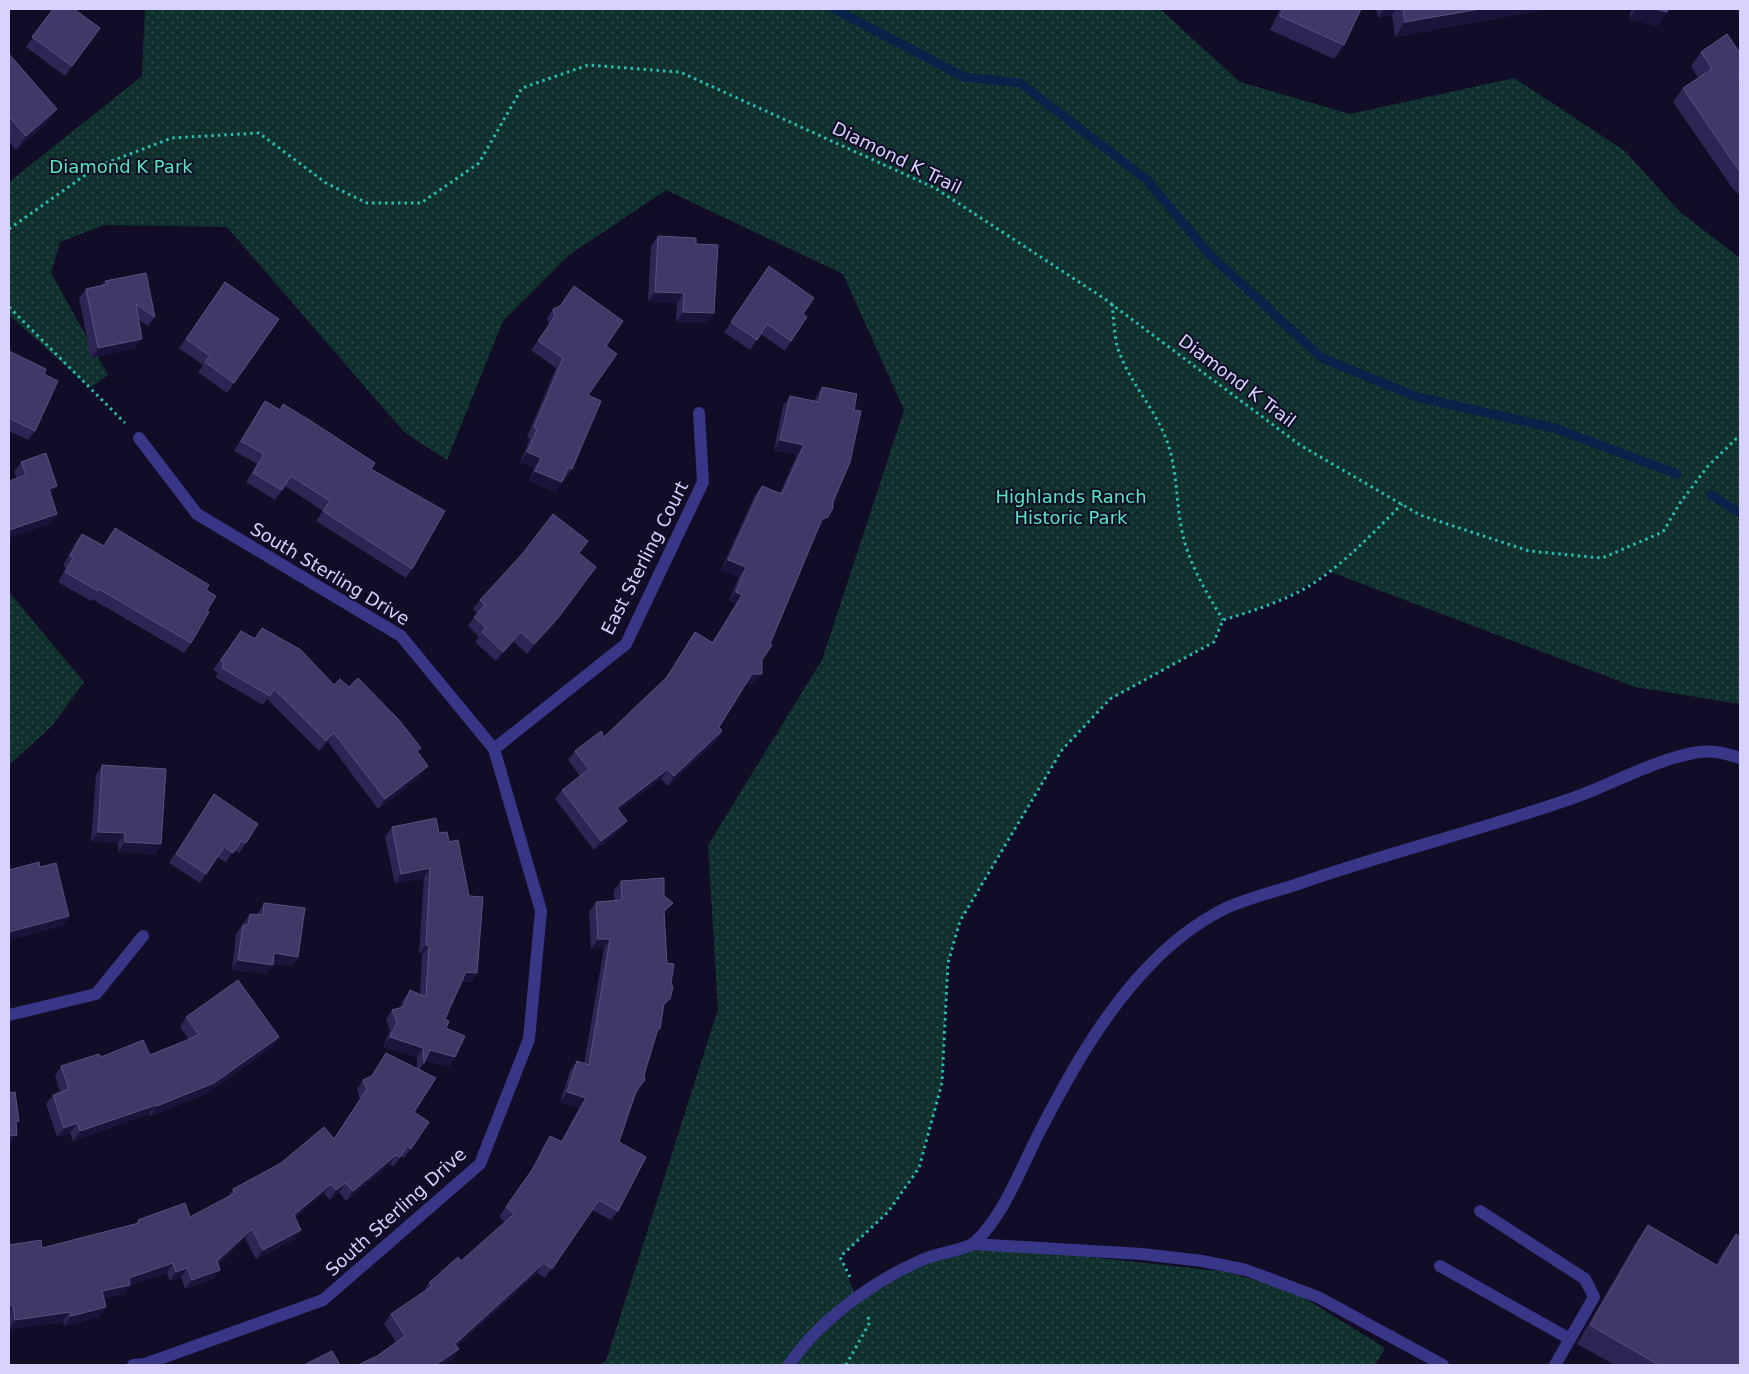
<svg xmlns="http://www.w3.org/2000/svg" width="1749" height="1374" viewBox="0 0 1749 1374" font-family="'DejaVu Sans',sans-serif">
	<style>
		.grass { fill: url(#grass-dots) }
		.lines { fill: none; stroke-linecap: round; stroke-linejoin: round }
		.stream { stroke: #092249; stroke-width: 9 }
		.path { stroke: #28bdb2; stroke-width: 3; stroke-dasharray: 2.5 4; stroke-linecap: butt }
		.service { stroke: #373687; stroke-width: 12 }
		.minor { stroke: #373687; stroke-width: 12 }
		.wall { fill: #2e2555 }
		.shaded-wall { fill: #1b143a }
		.building { fill: #403867; stroke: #58507f }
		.labels { text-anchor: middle; stroke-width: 4; stroke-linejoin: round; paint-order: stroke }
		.street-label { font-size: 18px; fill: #d7d2ff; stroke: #110d26 }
		.park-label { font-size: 18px; fill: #57e6c0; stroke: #110d26 }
	</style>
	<defs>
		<pattern id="grass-dots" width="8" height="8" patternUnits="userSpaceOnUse" patternTransform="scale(1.25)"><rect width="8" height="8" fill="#10302e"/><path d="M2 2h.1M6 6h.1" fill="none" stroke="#324d4d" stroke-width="1.8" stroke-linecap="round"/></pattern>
	</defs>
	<rect width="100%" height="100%" fill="#110d26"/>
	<g class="grass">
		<path d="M145,9H1160L1240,82L1350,114L1514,78L1625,151L1680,212L1740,258V704L1635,687L1328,571C1296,595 1261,609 1223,620L1214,642L1110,699L1062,750L960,921L948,963L942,1083L919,1168L888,1212L840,1257L856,1297L903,1268L973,1244L1227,1272L1293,1291L1385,1348L1375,1365H599L606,1361L718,1009L708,845L822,660L904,410L843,274L666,190L569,255L503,321L447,460L404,432L227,227L104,225L60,242L51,273L108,375L90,388L9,315V182L142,76Z"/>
		<polygon points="9,592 84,682 52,726 9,765"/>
	</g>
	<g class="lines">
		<g class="stream">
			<polyline points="834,9 964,77 1020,83 1146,179 1209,254 1322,358 1417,397 1554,428 1677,474"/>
			<polyline points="1711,495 1740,513"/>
		</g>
		<g class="path">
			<polyline points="9,229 98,166 172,138 259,133 326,183 367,203 421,203 479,163 522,88 588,65 680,72 935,188 1102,297 1300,445 1420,515 1529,551 1602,558 1663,532 1680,503 1708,466 1736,439 1740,438"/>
			<path d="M1112,304C1114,319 1114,336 1118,349C1130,384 1156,409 1168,444C1177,471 1176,499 1181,526C1187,561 1205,590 1223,620"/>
			<polyline points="9,307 125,423"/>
			<path d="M850,1277L840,1257L888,1212L919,1168L942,1083L948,963L960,921L1062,750L1110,699L1214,642L1223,620C1251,612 1280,602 1306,588C1342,566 1372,534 1402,504"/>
			<polyline points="846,1365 870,1322 867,1315"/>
		</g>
		<g class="service">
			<polyline points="1480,1211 1585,1279 1594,1297 1555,1365"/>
			<polyline points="973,1244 1142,1254 1202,1261 1246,1270 1318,1297 1443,1365"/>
			<polyline points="1440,1266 1570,1339"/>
			<path d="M789,1365C819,1320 875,1280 924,1259C937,1253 966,1250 975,1242C1004,1216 1023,1163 1041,1129C1071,1071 1105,1011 1150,965C1171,943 1195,924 1222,910C1246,898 1275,892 1301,883C1390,852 1481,830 1570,799C1612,785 1654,759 1699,752C1714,750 1727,754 1740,758"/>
		</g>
		<g class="minor">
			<polyline points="494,749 626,644 703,482 699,413"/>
			<polyline points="9,1015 96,994 143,936"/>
			<polyline points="133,1365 145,1364 323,1300 480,1164 529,1039 541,911 494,749 401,636 197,514 139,438"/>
		</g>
	</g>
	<g class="wall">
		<polygon points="53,9 100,28 65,76 26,47"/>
		<polygon points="1280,9 1361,9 1344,45 1334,59 1270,30"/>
		<polygon points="1376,9 1548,9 1395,37 1392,15 1378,18"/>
		<polygon points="1624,9 1668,9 1667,12 1657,26 1629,19 1631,10"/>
		<polygon points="1701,52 1740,53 1740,195 1733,189 1673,102 1683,88 1698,78 1691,66"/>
		<polygon points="9,54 47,123 16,150 9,142"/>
		<polygon points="658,236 696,244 707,323 676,322 677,303 648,301 651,246"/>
		<polygon points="769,266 803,314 807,317 785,351 761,334 750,350 724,332"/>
		<polygon points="105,281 155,317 148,326 139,320 135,348 91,358 79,298 86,289 102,285"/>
		<polygon points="225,282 279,319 227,393 198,372 203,365 179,348"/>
		<polygon points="553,309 606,346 588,395 572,469 565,478 564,478 562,482 555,492 529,481 534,468 520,462 530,439 527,437 556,368 531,350 549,326 547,318"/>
		<polygon points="9,351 44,374 35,431 28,440 9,431"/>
		<polygon points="822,387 821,527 819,528 762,660 755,683 746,684 719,727 722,731 716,741 668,786 661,779 619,810 620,831 594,850 555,799 562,790 580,776 568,760 575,751 604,737 665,679 695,632 712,642 736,604 729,601 739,577 721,570 755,495 762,486 780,493 797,455 774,450 783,406 790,396 815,401 816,397"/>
		<polygon points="265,401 280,410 283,404 371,469 412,569 406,578 316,521 323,511 285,486 275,500 246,482 257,464 234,451 259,410"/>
		<polygon points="21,462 51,495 57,514 50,524 17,479 14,472"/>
		<polygon points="115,528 206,590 207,611 191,643 184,653 92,599 91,601 58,582 66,568 63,566 75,543 82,534 103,546"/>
		<polygon points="579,553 551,628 527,654 514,642 496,661 475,642 479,637 468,626 477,613 473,609 480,600"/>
		<polygon points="262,628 334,685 418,753 421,776 378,809 328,742 319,751 267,699 263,705 215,677 218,673 213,670 241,631 254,638"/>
		<polygon points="102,765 161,844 155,854 118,852 118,843 91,841 96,775"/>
		<polygon points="214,794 246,843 239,853 234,850 226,862 217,857 200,883 169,863"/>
		<polygon points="436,818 471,982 461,982 445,1019 449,1067 426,1060 419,1070 414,1112 429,1122 404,1158 401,1156 393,1167 390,1164 346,1201 339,1192 330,1200 324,1193 295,1218 295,1239 256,1259 245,1238 218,1264 214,1279 185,1289 181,1277 170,1281 167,1273 130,1285 124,1294 104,1299 106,1307 99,1317 64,1326 63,1322 9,1329 9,1245 42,1248 136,1224 138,1220 190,1217 228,1197 233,1189 334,1139 360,1099 357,1089 363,1080 371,1076 386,1053 417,1069 417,1057 383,1047 390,1031 386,1019 392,1010 400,1008 403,1000 410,990 420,995 422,955 419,954 424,878 395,884 385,837 392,827"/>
		<polygon points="621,881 664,896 673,903 664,914 663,1008 644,1075 645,1080 636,1094 619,1142 618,1211 611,1220 592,1210 545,1278 537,1273 457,1346 452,1359 443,1365 358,1365 377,1356 396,1342 384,1324 391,1314 423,1293 429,1283 461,1261 505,1222 499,1217 529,1174 544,1145 550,1136 561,1141 579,1108 560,1102 570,1071 577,1061 584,1064 604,948 591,949 589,912 596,902 614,901 614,890"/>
		<polygon points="264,903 298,957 292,966 273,964 266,974 232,970 236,934 250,914 257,915 258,913"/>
		<polygon points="186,1017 272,1047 208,1093 150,1116 149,1114 73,1141 70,1133 57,1137 46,1104 53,1095 60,1092 55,1076 61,1066 101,1057 150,1055 189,1040 180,1027"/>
		<polygon points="1648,1225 1716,1265 1723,1252 1736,1234 1740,1365 1615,1365 1577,1344 1635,1244"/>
	</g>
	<g class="shaded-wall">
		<polygon points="1384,9 1396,9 1392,15 1378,18"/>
		<polygon points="1480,9 1548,9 1395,37 1405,22"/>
		<polygon points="1636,9 1656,9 1667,12 1657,26 1629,19"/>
		<polygon points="57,109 47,123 16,150 26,136"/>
		<polygon points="655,292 684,293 677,303 648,301"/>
		<polygon points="683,312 714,313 707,323 676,322"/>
		<polygon points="142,339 135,348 91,358 98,348"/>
		<polygon points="780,440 804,445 797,455 774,450"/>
		<polygon points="527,452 541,458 534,468 520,462"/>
		<polygon points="535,471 562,482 555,492 529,481"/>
		<polygon points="57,486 51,495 49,489"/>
		<polygon points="57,514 50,524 9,538 9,530"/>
		<polygon points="828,517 821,527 816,528 822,519"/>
		<polygon points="728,560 746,567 739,577 721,570"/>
		<polygon points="590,576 551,628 527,654 534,644"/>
		<polygon points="736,592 742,595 736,604 729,601"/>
		<polygon points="521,632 514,642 496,661 503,652"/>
		<polygon points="752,674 762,674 755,683 745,684"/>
		<polygon points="722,731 716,741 668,786 674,776"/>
		<polygon points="334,733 328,742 319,751 326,741"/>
		<polygon points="428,766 421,776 378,809 385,799"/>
		<polygon points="668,769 661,779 611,817 617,808"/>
		<polygon points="627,821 620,831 594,850 601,841"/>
		<polygon points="98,832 125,833 118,843 91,841"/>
		<polygon points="125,842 161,844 155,854 118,852"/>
		<polygon points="430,868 424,878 395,884 401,874"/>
		<polygon points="673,903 666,913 657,920 664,911"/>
		<polygon points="69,916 63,926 9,940 9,932"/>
		<polygon points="598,939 610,939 604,948 591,949"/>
		<polygon points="426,945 429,946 422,955 419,954"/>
		<polygon points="274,953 298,957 292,966 267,963"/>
		<polygon points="238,960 273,965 266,974 232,970"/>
		<polygon points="466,972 477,973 471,982 459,982"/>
		<polygon points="279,1037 272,1047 208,1093 150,1116 157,1106"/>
		<polygon points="390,1037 423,1048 417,1057 383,1047"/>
		<polygon points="430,1050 455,1057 449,1067 424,1059"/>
		<polygon points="567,1092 586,1098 579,1108 560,1102"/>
		<polygon points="156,1105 149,1114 73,1141 80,1131"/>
		<polygon points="77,1123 70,1133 57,1137 64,1128"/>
		<polygon points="17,1135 10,1145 9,1145 9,1136"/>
		<polygon points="396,1155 390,1164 346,1201 353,1191"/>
		<polygon points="345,1183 339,1192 330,1200 336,1190"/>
		<polygon points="331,1184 324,1193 287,1225 294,1215"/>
		<polygon points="252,1229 245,1238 210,1271 217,1261"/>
		<polygon points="301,1230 295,1239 256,1259 263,1250"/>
		<polygon points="173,1263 167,1273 130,1285 124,1294 95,1301 102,1291 129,1278"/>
		<polygon points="544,1263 537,1273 449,1353 455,1344"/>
		<polygon points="187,1268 181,1277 170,1281 176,1272"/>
		<polygon points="220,1270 214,1279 185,1289 192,1280"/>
		<polygon points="13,1305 9,1312 9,1306"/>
		<polygon points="106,1307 99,1317 64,1326 71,1316"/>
		<polygon points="70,1312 63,1322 9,1329 15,1320"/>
		<polygon points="459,1349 452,1359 443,1365 435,1365"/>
	</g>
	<g class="building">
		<polygon points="53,9 74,9 100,28 72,66 32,37"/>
		<polygon points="1283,9 1361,9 1344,45 1280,16"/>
		<polygon points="1403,9 1480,9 1405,22"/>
		<polygon points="1656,9 1668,9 1667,12"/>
		<polygon points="1727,34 1740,53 1740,77 1738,79 1740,82 1740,172 1683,88 1712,69 1701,52"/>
		<polygon points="9,54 57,109 26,136 11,119 9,121"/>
		<polygon points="658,236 696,238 696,244 718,245 714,313 683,312 684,293 655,292"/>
		<polygon points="769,266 814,298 803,314 807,317 791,341 767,324 757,340 731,322"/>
		<polygon points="146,273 155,317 136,304 142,339 98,348 86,289 108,284 105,281"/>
		<polygon points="225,282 279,319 234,383 205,362 210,356 186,339"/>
		<polygon points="574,286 623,321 606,346 617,354 588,395 601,401 572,469 568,467 562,482 535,471 541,458 527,452 537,430 534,427 563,358 538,341 555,316 553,309 560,306"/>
		<polygon points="9,351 46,369 44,374 58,381 35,431 9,418"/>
		<polygon points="822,387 857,394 854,410 861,411 850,462 833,502 833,508 828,517 822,519 770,644 772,645 762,660 762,674 752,674 719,727 722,731 674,776 668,769 617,808 627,821 601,841 562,790 589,769 575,751 601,731 604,737 667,677 695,632 713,643 742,595 736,592 746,567 728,560 762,486 782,494 804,445 780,440 790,396 819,402"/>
		<polygon points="265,401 280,410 283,404 311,421 375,463 371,469 445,511 412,569 323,511 330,501 291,476 282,490 253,473 264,454 241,441"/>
		<polygon points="46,453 57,486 49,489 57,514 9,530 9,481 26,475 21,462"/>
		<polygon points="553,514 588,541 579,553 596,567 558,618 534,644 521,632 503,652 482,632 486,628 474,617 485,605 480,600 523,553"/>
		<polygon points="115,528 209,585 206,590 216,596 207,611 209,612 191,643 99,589 98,591 65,572 73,558 70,556 82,534 104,546"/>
		<polygon points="262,628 301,650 334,685 340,679 349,687 358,678 399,720 421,748 417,751 428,766 385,799 334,733 326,741 274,689 270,696 222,668 224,663 220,661 241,631 255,639"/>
		<polygon points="102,765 166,769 161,844 125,842 125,833 98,832"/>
		<polygon points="214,794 258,824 246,843 241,841 233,853 224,847 206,874 176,854"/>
		<polygon points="436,818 439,833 447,832 449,842 458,840 469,896 483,897 477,973 466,972 445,1019 449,1021 446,1028 465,1036 455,1057 430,1050 424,1063 423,1048 390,1037 397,1022 392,1010 403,1007 410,990 426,997 429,946 426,945 430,868 401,874 392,827"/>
		<polygon points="39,862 40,867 56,863 69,916 9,932 9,870"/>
		<polygon points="664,878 664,896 673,903 664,911 667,963 674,964 671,983 673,987 670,999 664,1004 660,1029 658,1029 644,1075 645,1080 636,1091 619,1142 646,1157 618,1211 599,1200 552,1269 544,1263 455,1344 459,1349 435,1365 358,1365 377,1356 405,1336 391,1314 432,1286 429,1283 458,1257 461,1261 514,1214 506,1207 536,1164 550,1136 562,1142 586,1098 567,1092 577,1061 589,1065 610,939 598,939 596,902 622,900 621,881"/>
		<polygon points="264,903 305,908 298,957 274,953 273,965 238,960 243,925 248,925 250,914 263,915"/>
		<polygon points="238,980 279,1037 214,1083 157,1106 156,1105 80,1131 77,1123 64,1128 53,1095 69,1089 61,1066 99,1054 101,1057 143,1040 150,1055 199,1035 186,1017"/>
		<polygon points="386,1053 436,1078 414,1112 429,1122 411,1149 407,1146 400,1157 396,1155 353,1191 345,1183 336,1190 331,1184 294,1215 301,1230 263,1250 252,1229 217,1261 220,1270 192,1280 187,1268 176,1272 173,1263 129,1278 130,1285 102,1291 106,1307 71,1316 70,1312 15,1320 13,1305 9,1306 9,1245 41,1240 42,1248 139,1223 138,1220 185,1203 190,1217 235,1193 233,1189 281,1163 324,1127 334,1139 367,1089 363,1080 372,1076"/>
		<polygon points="15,1092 19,1121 16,1122 17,1135 9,1136 9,1093"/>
		<polygon points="1648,1225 1718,1266 1736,1234 1740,1237 1740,1365 1659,1365 1590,1325"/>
		<polygon points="332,1351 340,1365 304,1365"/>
	</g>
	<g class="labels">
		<g class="street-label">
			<text transform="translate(897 158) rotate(26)" y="6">Diamond K Trail</text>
			<text transform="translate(1237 381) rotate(37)" y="6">Diamond K Trail</text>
			<text transform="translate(645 558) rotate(-63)" y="6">East Sterling Court</text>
			<text transform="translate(330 574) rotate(31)" y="6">South Sterling Drive</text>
			<text transform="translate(396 1212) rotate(-42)" y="6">South Sterling Drive</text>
		</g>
		<g class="park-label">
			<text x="121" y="173">Diamond K Park</text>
			<text x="1071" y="503">Highlands Ranch<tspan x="1071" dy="21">Historic Park</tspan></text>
		</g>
	</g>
	<rect width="1749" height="1374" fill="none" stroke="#d7d2ff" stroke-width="20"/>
</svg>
